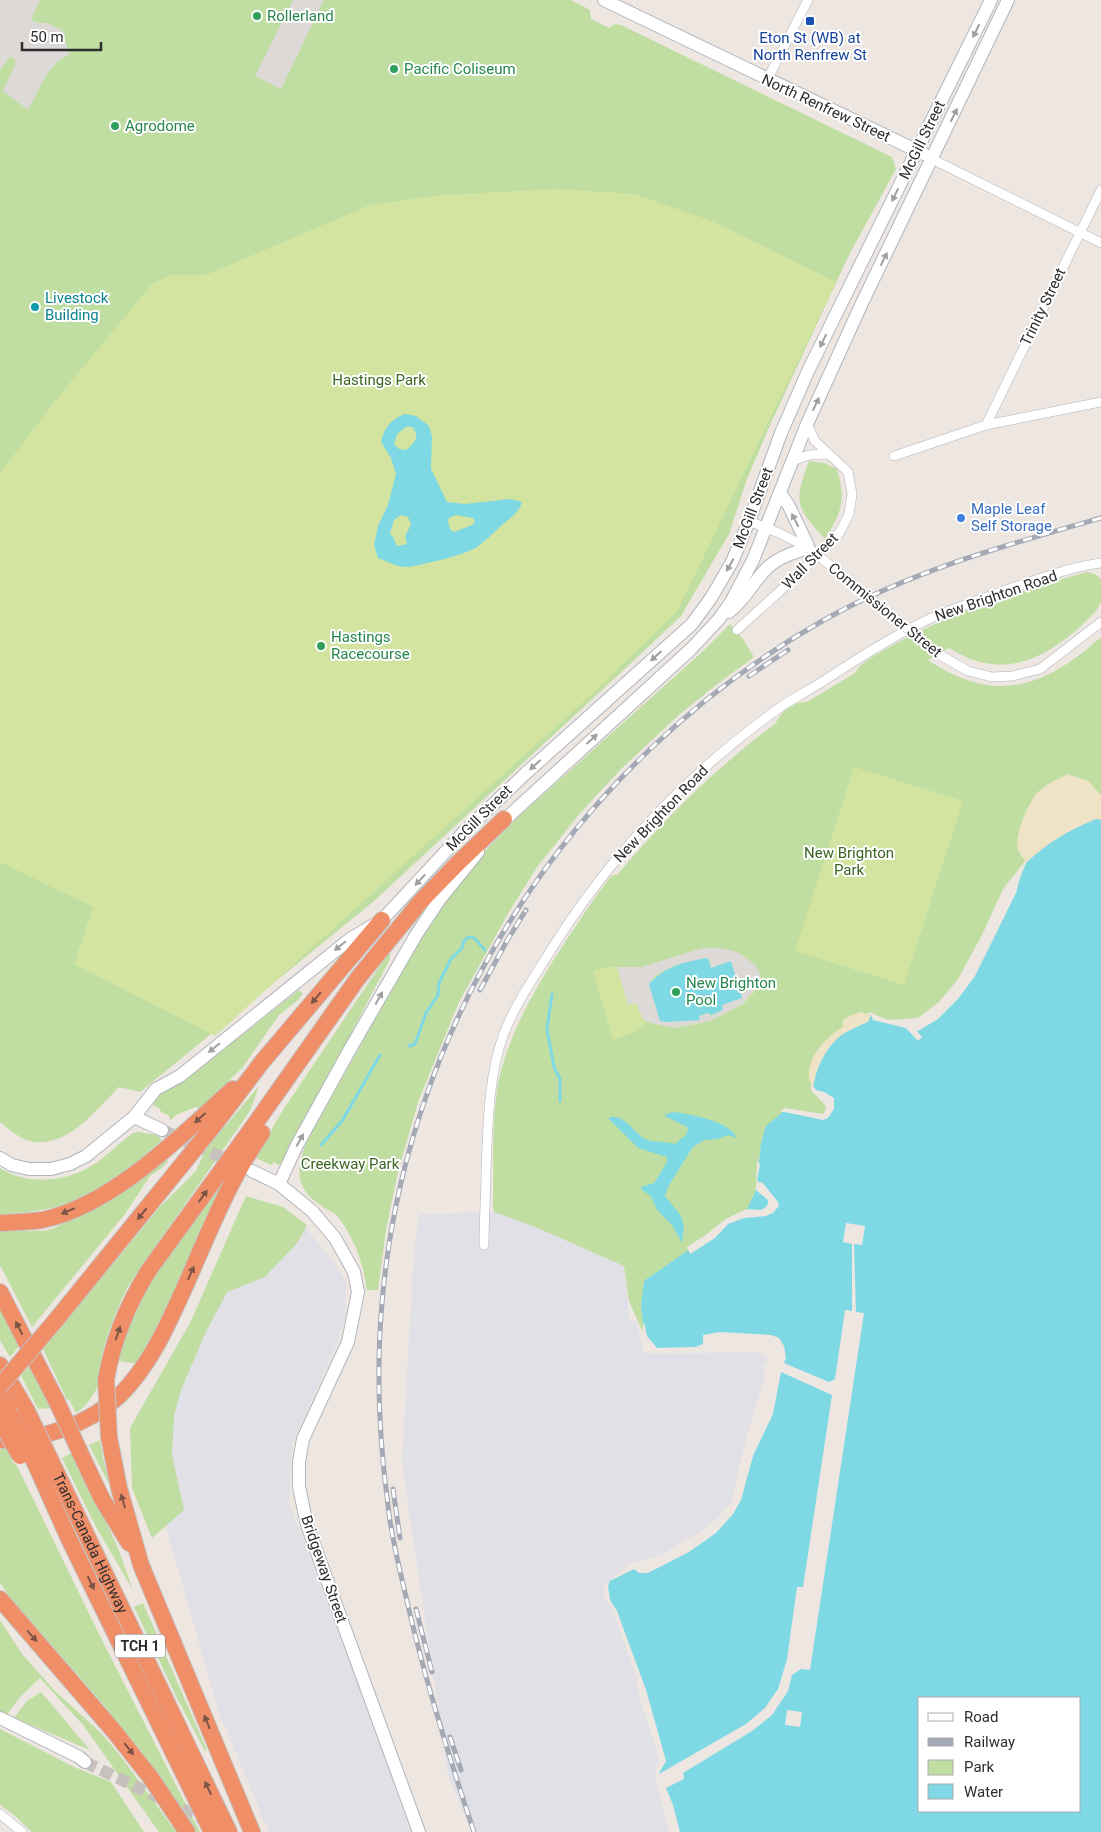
<svg xmlns="http://www.w3.org/2000/svg" width="1101" height="1832" viewBox="0 0 1101 1832" font-family="Roboto,sans-serif">
	<style>
		.industrial { fill: #e1e0e6 }
		.green { fill: #c0dea2 }
		.sand { fill: #eee2c7 }
		.pitch { fill: #d2e49f }
		.plaza { fill: #ddd9d7; fill-rule: evenodd }
		.water { fill: #7ed9e5; fill-rule: evenodd }
		.pier { fill: #ede6e1; fill-rule: evenodd }
		.lines { fill: none; stroke-linecap: round; stroke-linejoin: round }
		.stream { stroke: #7ed9e5; stroke-width: 3 }
		.secondary-tunnel { stroke: #c7c1bd; stroke-width: 12; stroke-dasharray: 12 6; stroke-linecap: butt }
		.street-casing { stroke: #b1b5bc; stroke-width: 10 }
		.secondary-casing { stroke: #b1b5bc; stroke-width: 14 }
		.highway-casing { stroke: #c4c4c4; stroke-width: 18 }
		.street { stroke: #fff; stroke-width: 9 }
		.secondary { stroke: #fff; stroke-width: 12 }
		.highway { stroke: #f08e68; stroke-width: 16 }
		.rail-casing { stroke: #a3a9b5; stroke-width: 5 }
		.rail { stroke: #fff; stroke-width: 3; stroke-dasharray: 9; stroke-linecap: butt }
		.street-bridge-casing { stroke: #b1b5bc; stroke-width: 10; stroke-linecap: butt }
		.highway-bridge-casing { stroke: #c4c4c4; stroke-width: 18; stroke-linecap: butt }
		.street-bridge { stroke: #fff; stroke-width: 9 }
		.highway-bridge { stroke: #f08e68; stroke-width: 16 }
		.oneway { fill: #a0a0a0 }
		.oneway2 { fill: #7b5445 }
		.leisure-dot { fill: #2e9e5b; stroke: #fff; stroke-width: 2 }
		.transit-dot { fill: #1a4fb4; stroke: #fff; stroke-width: 2 }
		.culture-dot { fill: #0f9aa8; stroke: #fff; stroke-width: 2 }
		.shop-dot { fill: #3f7fe0; stroke: #fff; stroke-width: 2 }
		.labels { text-anchor: middle; stroke-width: 4; stroke-linejoin: round; paint-order: stroke }
		.shield { fill: #fff; stroke: #6c6c6c; stroke-width: 1 }
		.shield-label { font-size: 14px; font-weight: bold; fill: #2d2d2d }
		.leisure-label { font-size: 15px; fill: #27864d; stroke: #fff; text-anchor: start }
		.transit-label { font-size: 15px; fill: #164399; stroke: #fff }
		.street-label { font-size: 15px; fill: #2d2d2d; stroke: #fff }
		.culture-label { font-size: 15px; fill: #0d838f; stroke: #fff; text-anchor: start }
		.park-label { font-size: 15px; fill: #3a6522; stroke: #fff }
		.shop-label { font-size: 15px; fill: #366cbe; stroke: #fff; text-anchor: start }
	</style>
	<rect width="100%" height="100%" fill="#ede6e1"/>
	<g class="industrial">
		<polygon points="253,1205 299,1221 336,1264 346,1282 345,1320 335,1348 292,1444 289,1504 340,1632 412,1832 269,1832 218,1710 143,1445"/>
		<polygon points="494,1212 533,1226 624,1266 630,1322 636,1320 644,1352 646,1354 757,1352 829,1382 832,1394 763,1365 766,1375 733,1499 720,1517 615,1612 640,1683 662,1759 672,1832 472,1832 448,1775 402,1462 414,1255 419,1214"/>
	</g>
	<g class="green">
		<path d="M0,0H571L590,10L591,19L609,28L615,24L621,25L892,157L896,169L848,257L770,425L747,479L729,534L681,616L629,665L374,901L140,1092L119,1087C96,1110 70,1146 33,1142C21,1140 9,1129 0,1122Z"/>
		<path d="M809,461L824,463L837,469C846,500 842,512 825,539C796,507 793,503 809,461Z"/>
		<path d="M1087,572L1095,574L1101,579C1101,586 1101,596 1101,602C1097,612 1088,619 1081,626C1056,648 1027,668 992,664C976,663 963,656 949,648L928,660C995,705 1044,688 1101,637V820L941,1004L825,1100L828,1113L761,1143L756,1190L747,1209L644,1322L642,1331L629,1301L624,1266L533,1226L494,1212L493,1206C494,1166 491,1124 498,1085C507,1040 526,1006 549,967C569,936 589,905 611,876L618,874C665,818 717,767 776,723C780,712 795,701 807,702L855,673C860,663 871,658 881,652C944,614 1016,592 1087,572Z"/>
		<path d="M730,624L743,639L754,657L716,685L680,714L621,769L581,812L537,867L509,912L459,1002L418,1102L398,1172L386,1230L378,1290H367C363,1263 355,1240 339,1218C335,1212 329,1211 323,1207C295,1189 295,1170 307,1141L428,925L476,860L517,818L701,653Z"/>
		<polygon points="390,951 390,959 288,1154 279,1165 274,1162 271,1165 256,1158 268,1135 285,1107"/>
		<polygon points="299,990 303,994 298,1000 279,1015 243,1067 200,1109 196,1107 176,1115 171,1120 168,1115 161,1112 160,1109 153,1105 160,1092 190,1076"/>
		<path d="M259,1086L250,1111L128,1286C117,1308 108,1331 102,1355C100,1365 101,1378 98,1386C93,1396 86,1407 76,1413L69,1399L67,1400L43,1349L159,1208L196,1171L206,1149Z"/>
		<path d="M138,1132L157,1135L162,1140C147,1152 133,1167 117,1178C79,1203 46,1213 0,1214V1168C28,1186 66,1182 93,1165C107,1156 119,1143 133,1133Z"/>
		<polygon points="165,1157 168,1161 162,1168 150,1176 125,1214 32,1327 0,1265 0,1230 44,1231 55,1228"/>
		<polygon points="233,1165 166,1316 139,1364 118,1361 130,1321 147,1288"/>
		<polygon points="246,1196 283,1207 307,1225 298,1242 265,1277 227,1292 205,1334 181,1390 174,1416 172,1455 184,1510 152,1538 132,1488 130,1428 190,1323"/>
		<polygon points="0,1306 20,1345 10,1357 0,1340"/>
		<polygon points="30,1365 52,1408 38,1409 21,1375"/>
		<polygon points="100,1440 103,1458 110,1486 89,1445"/>
		<polygon points="0,1446 5,1446 13,1463 16,1464 103,1642 200,1832 195,1832 141,1751 103,1704 13,1601 0,1583"/>
		<polygon points="74,1452 118,1548 133,1590 96,1527 62,1458"/>
		<polygon points="143,1603 206,1748 206,1753 176,1696 134,1607"/>
		<polygon points="0,1620 22,1654 55,1691 102,1734 122,1758 176,1832 159,1832 83,1725 40,1678 20,1697 6,1716 0,1713"/>
		<polygon points="41,1692 90,1750 14,1718 27,1701"/>
		<polygon points="0,1729 74,1767 111,1782 144,1832 32,1832 14,1815 0,1805"/>
	</g>
	<g class="sand">
		<path d="M1068,774L1088,781L1101,795V862L1026,863C1024,859 1020,854 1018,850C1014,835 1028,803 1038,792C1046,784 1058,779 1068,774Z"/>
		<path d="M861,1012L871,1015L873,1020L816,1090C814,1086 809,1082 809,1077C807,1057 827,1036 843,1027V1020L850,1016Z"/>
	</g>
	<g class="pitch">
		<polygon points="558,189 634,194 712,221 836,282 678,610 605,682 215,1036 74,964 93,907 0,862 0,473 55,401 152,284 170,275 206,275 370,205 441,195"/>
		<polygon points="854,767 963,801 904,985 795,951"/>
		<path d="M703,948C721,948 736,949 750,961C786,991 716,1021 693,1025C677,1028 663,1027 647,1022L635,1032L613,1040L593,971L608,967H641Z"/>
	</g>
	<g class="plaza">
		<polygon points="0,0 40,0 31,20 39,23 47,23 62,30 69,54 57,62 46,75 28,110 3,91 16,62 11,56 0,70"/>
		<polygon points="293,0 324,0 281,89 255,76"/>
		<path d="M703,948H720L737,952L754,964L759,971L761,978L760,983L743,1004L710,1021L674,1028L647,1022L643,1019L636,1003L628,1005L617,967H641ZM708,958L723,1010L711,1015L708,1013L699,1016L649,984L656,975L671,967L684,963Z"/>
	</g>
	<g class="water">
		<path d="M405,414L416,416L429,426L432,436L431,469L447,502L465,504L511,499L522,502C518,515 508,519 500,527C492,534 485,541 477,547C468,554 419,566 407,567C399,568 386,561 378,558L374,545L378,526L388,505L396,474L391,458L381,442C385,427 390,420 405,414ZM406,427H412C421,436 414,444 406,450L399,449L394,444L397,434ZM401,515L408,517L411,525L405,536L407,544L397,546L393,537L390,534L394,520ZM456,515L473,518L475,522L472,525L454,532L450,529L448,522L449,518Z"/>
		<path d="M1096,819L1101,820V1832H672L657,1773L662,1762L640,1683L615,1612L608,1601V1582L630,1566L662,1557L703,1531L720,1517L730,1506L750,1437L770,1356L764,1348L728,1342L684,1350L659,1349L647,1341L644,1331L641,1306L644,1281L747,1209L756,1190L761,1143L766,1126L784,1111L819,1116L828,1113L825,1100L813,1089C815,1071 824,1051 837,1039C845,1031 857,1027 868,1022L871,1015L888,1023L919,1021L941,1004L960,980L1026,863C1050,841 1066,832 1096,819ZM920,1698H1080V1811H920Z"/>
		<path d="M708,958L711,968L731,961L742,998L722,1005L723,1010L711,1015L708,1013L699,1016L700,1020L667,1022L660,1021L649,984C664,967 686,961 708,958Z"/>
		<path d="M674,1112C692,1115 728,1120 737,1138L728,1135L718,1139L704,1140L692,1148L668,1187L665,1196L681,1216L684,1226L682,1243L672,1225L657,1210L651,1196L642,1190L641,1187L654,1183L656,1180L667,1162V1157L638,1148L608,1118C626,1112 633,1135 648,1140C656,1142 667,1142 675,1144L686,1135L688,1130L687,1127L665,1116L666,1114Z"/>
	</g>
	<g class="pier">
		<polygon points="1025,861 1026,863 1020,878 1016,893 975,976 958,999 938,1019 918,1031 916,1030 922,1037 918,1041 906,1028 873,1020 871,1015 868,1014 869,1012 888,1020 918,1018 939,1002 958,979 983,933 1003,889"/>
		<polygon points="811,1083 816,1090 824,1092 834,1098 834,1109 828,1118 823,1120 780,1111 785,1108 823,1114 826,1109 825,1105 811,1090"/>
		<polygon points="757,1161 760,1164 757,1180 760,1183 762,1182 778,1202 779,1206 773,1213 766,1216 744,1218 728,1224 715,1238 690,1254 687,1247 702,1237 703,1237 726,1219 747,1209 761,1210 766,1207 768,1204 768,1200 756,1190"/>
		<path d="M846,1223L865,1226L862,1245L854,1244L856,1312L864,1313L810,1670L801,1669L792,1675L788,1691L772,1715L752,1731L683,1773L684,1779L666,1788L673,1805L680,1832H669L655,1777V1773L659,1760L657,1751L639,1696L636,1676L612,1608L605,1599L603,1587L629,1564L661,1555L706,1528L719,1516L731,1502L746,1439L763,1382L768,1356L759,1349L728,1345L700,1347L680,1352L654,1350L645,1342L642,1331L644,1322L647,1336L657,1348L695,1347L703,1344V1335L720,1332L771,1335L779,1338L784,1346L786,1358L784,1363L829,1382L835,1379L845,1310L852,1311V1244L843,1242ZM781,1372L832,1395L803,1587H797L787,1659L778,1689L765,1708L746,1724L659,1774V1773L666,1761L658,1732L646,1690L617,1611L610,1600L608,1586L610,1581L634,1569L639,1573H648L689,1552L716,1533L733,1514L741,1500L753,1456L773,1414Z"/>
		<polygon points="787,1710 802,1712 800,1727 785,1725"/>
	</g>
	<g class="lines">
		<g class="stream">
			<polyline points="552,994 547,1029 554,1067 560,1079 560,1101"/>
			<polyline points="409,1046 415,1044 426,1013 438,995 439,983 451,959 462,948 464,941 468,937 474,938 485,950"/>
			<polyline points="321,1145 342,1121 380,1055"/>
		</g>
		<g class="secondary-tunnel">
			<polyline points="162,1130 236,1164"/>
			<polyline points="85,1762 209,1822"/>
		</g>
		<g class="street-casing">
			<g id="street">
				<polyline points="767,80 808,0"/>
				<polyline points="932,159 1101,243"/>
				<polyline points="986,425 1101,190"/>
				<polyline points="894,456 986,425 1101,402"/>
				<polyline points="792,461 809,455 828,454"/>
				<polyline points="749,521 779,533 809,548"/>
				<polyline points="737,630 802,571 840,532 849,514 852,494 848,472 815,441 807,424"/>
				<polyline points="938,654 968,671 992,677 1013,676 1040,669 1101,622"/>
				<path d="M484,1245C484,1220 486,1195 486,1170C488,1125 488,1079 503,1036C514,1006 533,979 549,953C610,855 689,772 782,706C796,697 811,689 825,680C859,658 893,636 929,619C951,609 973,602 995,594C1026,583 1069,567 1101,563"/>
				<polyline points="0,1814 22,1832"/>
			</g>
		</g>
		<g class="secondary-casing">
			<g id="secondary">
				<polyline points="604,0 924,154"/>
				<path d="M729,612C745,600 753,582 767,568C779,557 793,552 809,548L789,506L780,493"/>
				<polyline points="499,825 691,649 719,619 731,602 753,560 807,424 862,303 1008,0"/>
				<polyline points="134,1117 162,1130"/>
				<polyline points="0,1158 12,1165 29,1169 51,1169 70,1164 86,1156 134,1117 156,1089 180,1076 350,939 382,920 463,833 525,774 692,624 711,598 732,562 749,521 781,433 809,369 991,0"/>
				<polyline points="252,1171 279,1184 312,1211 335,1238 354,1272 358,1292 348,1342 303,1439 299,1462 299,1487 307,1525 419,1832"/>
				<polyline points="279,1184 296,1147 349,1051 416,935 440,899 478,852"/>
				<polyline points="0,1718 79,1757 85,1762"/>
			</g>
		</g>
		<g class="highway-casing">
			<g id="highway">
				<path d="M0,1223C14,1222 28,1222 42,1220C112,1206 181,1136 233,1089"/>
				<polyline points="0,1292 57,1402"/>
				<polyline points="56,1320 215,1124 262,1062 382,920"/>
				<polyline points="0,1365 26,1409"/>
				<path d="M106,1380C113,1339 127,1305 149,1270L250,1131L358,978L421,901L459,862L504,819"/>
				<polyline points="0,1397 9,1411"/>
				<polyline points="109,1437 119,1488 141,1565 252,1832"/>
				<path d="M0,1440C42,1440 88,1425 119,1396C151,1365 169,1322 187,1282C209,1232 230,1178 262,1133"/>
				<path id="s1" d="M51,1461L229,1832"/>
				<polyline points="84,1461 102,1499 129,1543"/>
				<polyline points="35,1463 69,1539 212,1832"/>
				<polyline points="0,1599 113,1730 151,1778 187,1832"/>
			</g>
		</g>
		<use href="#street" class="street"/>
		<use href="#secondary" class="secondary"/>
		<use href="#highway" class="highway"/>
		<g class="rail-casing">
			<g id="rail">
				<polyline points="749,676 788,650"/>
				<polyline points="480,990 508,939 526,910"/>
				<polyline points="393,1489 400,1538"/>
				<polyline points="416,1609 432,1672"/>
				<polyline points="450,1737 461,1770"/>
				<path d="M474,1832C448,1754 424,1677 406,1597C399,1566 391,1536 388,1505C379,1438 376,1370 382,1303C406,1018 576,760 824,620C911,571 1006,545 1101,518"/>
			</g>
		</g>
		<use href="#rail" class="rail"/>
		<g class="street-bridge-casing">
			<polyline id="street-bridge" points="809,548 938,654"/>
		</g>
		<g class="highway-bridge-casing">
			<g id="highway-bridge">
				<polyline points="106,1380 109,1437"/>
				<polyline points="0,1386 56,1320"/>
				<polyline points="57,1402 84,1461"/>
				<polyline points="26,1409 51,1461"/>
				<polyline points="9,1411 35,1463"/>
				<polyline points="0,1421 20,1456"/>
			</g>
		</g>
		<use href="#street-bridge" class="street-bridge"/>
		<use href="#highway-bridge" class="highway-bridge"/>
	</g>
	<defs><path id="oneway-solid" d="M-6-.8H1V-3.2L6.5 0L1 3.2V.8H-6Z" transform="scale(1.25)"/></defs>
	<g class="oneway">
		<use href="#oneway-solid" transform="translate(976 31) rotate(116)"/>
		<use href="#oneway-solid" transform="translate(954 115) rotate(-64)"/>
		<use href="#oneway-solid" transform="translate(895 195) rotate(116)"/>
		<use href="#oneway-solid" transform="translate(884 259) rotate(-64)"/>
		<use href="#oneway-solid" transform="translate(823 341) rotate(116)"/>
		<use href="#oneway-solid" transform="translate(816 404) rotate(-65)"/>
		<use href="#oneway-solid" transform="translate(795 520) rotate(-117)"/>
		<use href="#oneway-solid" transform="translate(730 565) rotate(119)"/>
		<use href="#oneway-solid" transform="translate(656 656) rotate(138)"/>
		<use href="#oneway-solid" transform="translate(592 739) rotate(-42)"/>
		<use href="#oneway-solid" transform="translate(535 765) rotate(138)"/>
		<use href="#oneway-solid" transform="translate(420 880) rotate(133)"/>
		<use href="#oneway-solid" transform="translate(340 946) rotate(141)"/>
		<use href="#oneway-solid" transform="translate(379 998) rotate(-61)"/>
		<use href="#oneway-solid" transform="translate(214 1048) rotate(141)"/>
		<use href="#oneway-solid" transform="translate(300 1140) rotate(-61)"/>
	</g>
	<g class="oneway2">
		<use href="#oneway-solid" transform="translate(316 998) rotate(130)"/>
		<use href="#oneway-solid" transform="translate(200 1118) rotate(138)"/>
		<use href="#oneway-solid" transform="translate(203 1196) rotate(-54)"/>
		<use href="#oneway-solid" transform="translate(68 1211) rotate(157)"/>
		<use href="#oneway-solid" transform="translate(142 1214) rotate(129)"/>
		<use href="#oneway-solid" transform="translate(191 1273) rotate(-66)"/>
		<use href="#oneway-solid" transform="translate(19 1328) rotate(-117)"/>
		<use href="#oneway-solid" transform="translate(118 1333) rotate(-71)"/>
		<use href="#oneway-solid" transform="translate(123 1501) rotate(-106)"/>
		<use href="#oneway-solid" transform="translate(91 1583) rotate(64)"/>
		<use href="#oneway-solid" transform="translate(32 1636) rotate(48)"/>
		<use href="#oneway-solid" transform="translate(207 1722) rotate(-112)"/>
		<use href="#oneway-solid" transform="translate(129 1749) rotate(51)"/>
		<use href="#oneway-solid" transform="translate(208 1788) rotate(-115)"/>
	</g>
	<g class="leisure-dot">
		<circle cx="257" cy="16" r="5"/>
		<circle cx="394" cy="69" r="5"/>
		<circle cx="115" cy="126" r="5"/>
		<circle cx="321" cy="646" r="5"/>
		<circle cx="676" cy="992" r="5"/>
	</g>
	<rect class="transit-dot" x="805" y="16" width="10" height="10" rx="2.5"/>
	<circle class="culture-dot" cx="35" cy="307" r="5"/>
	<circle class="shop-dot" cx="961" cy="518" r="5"/>
	<g class="labels">
		<rect class="shield" x="115" y="1634.5" width="50" height="23" rx="4"/>
		<g class="shield-label">
			<text x="140" y="1651">TCH 1</text>
		</g>
		<g class="leisure-label">
			<text x="267" y="21">Rollerland</text>
			<text x="404" y="74">Pacific Coliseum</text>
			<text x="125" y="131">Agrodome</text>
			<text x="331" y="642">Hastings<tspan x="331" dy="17">Racecourse</tspan></text>
			<text x="686" y="988">New Brighton<tspan x="686" dy="17">Pool</tspan></text>
		</g>
		<g class="transit-label">
			<text x="810" y="43">Eton St (WB) at<tspan x="810" dy="17">North Renfrew St</tspan></text>
		</g>
		<g class="street-label">
			<text transform="translate(826 108) rotate(25)" y="5">North Renfrew Street</text>
			<text transform="translate(922 140) rotate(-64)" y="5">McGill Street</text>
			<text transform="translate(1043 307) rotate(-64)" y="5">Trinity Street</text>
			<text transform="translate(753 508) rotate(-69)" y="5">McGill Street</text>
			<text transform="translate(810 561) rotate(-45)" y="5">Wall Street</text>
			<text transform="translate(996 596) rotate(-19)" y="5">New Brighton Road</text>
			<text transform="translate(885 610) rotate(39)" y="5">Commissioner Street</text>
			<text transform="translate(661 814) rotate(-46)" y="5">New Brighton Road</text>
			<text transform="translate(479 818) rotate(-45)" y="5">McGill Street</text>
			<text dy="5" stroke="none"><textPath href="#s1" startOffset="91">Trans-Canada Highway</textPath></text>
			<text transform="translate(324 1569) rotate(71)" y="5">Bridgeway Street</text>
		</g>
		<g class="culture-label">
			<text x="45" y="303">Livestock<tspan x="45" dy="17">Building</tspan></text>
		</g>
		<g class="park-label">
			<text x="379" y="385">Hastings Park</text>
			<text x="849" y="858">New Brighton<tspan x="849" dy="17">Park</tspan></text>
			<text x="350" y="1169">Creekway Park</text>
		</g>
		<g class="shop-label">
			<text x="971" y="514">Maple Leaf<tspan x="971" dy="17">Self Storage</tspan></text>
		</g>
	</g>
	<rect x="918" y="1697" width="162" height="115" fill="#ffffff" stroke="#ababab"/>
	<rect x="928" y="1713" width="25" height="8" fill="#ffffff" stroke="#ababab"/>
	<text x="964" y="1722" font-size="15" fill="#2d2d2d">Road</text>
	<rect x="928" y="1738" width="25" height="8" fill="#a3a9b5" stroke="#ababab"/>
	<text x="964" y="1747" font-size="15" fill="#2d2d2d">Railway</text>
	<rect x="928" y="1760" width="25" height="15" fill="#c0dea2" stroke="#ababab"/>
	<text x="964" y="1772" font-size="15" fill="#2d2d2d">Park</text>
	<rect x="928" y="1784" width="25" height="15" fill="#7ed9e5" stroke="#ababab"/>
	<text x="964" y="1797" font-size="15" fill="#2d2d2d">Water</text>
	<path d="M22 42v8h79v-8" fill="none" stroke="#2d2d2d" stroke-width="2.5"/>
	<text x="30" y="42" font-size="15" fill="#2d2d2d" stroke="#ffffff" stroke-width="4" paint-order="stroke">50 m</text>
</svg>
